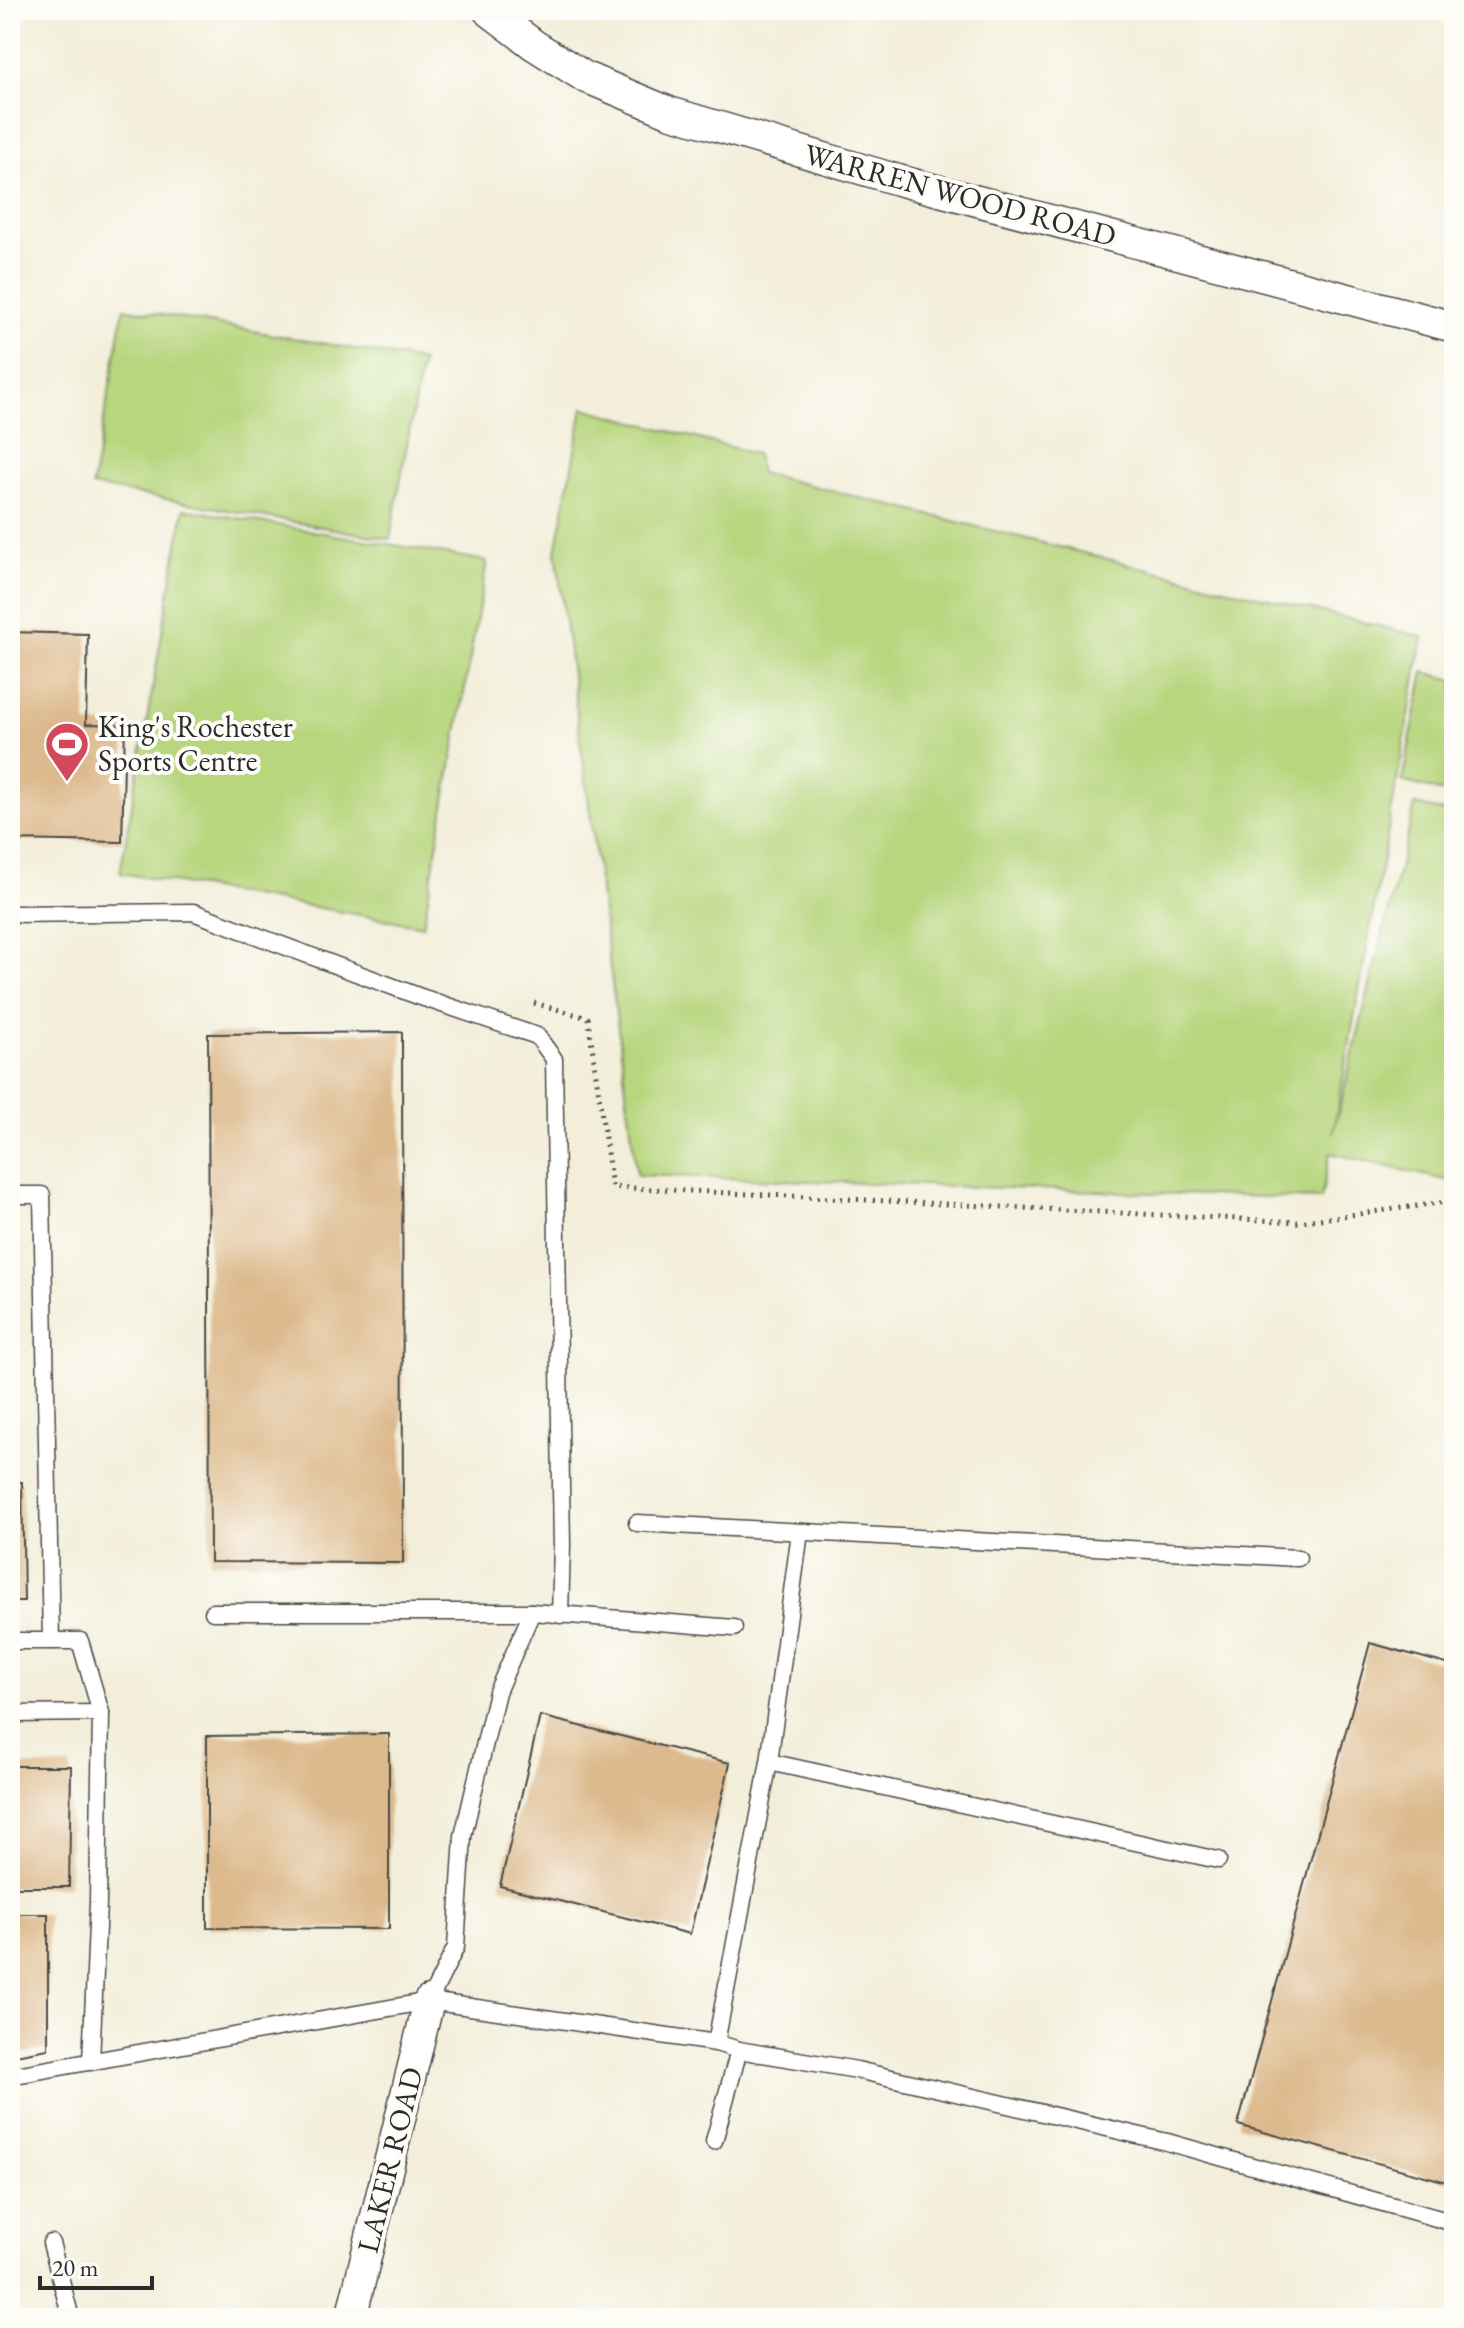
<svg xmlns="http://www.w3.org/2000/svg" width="1464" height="2328" viewBox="0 0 1464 2328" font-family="'EB Garamond',serif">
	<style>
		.green { fill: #b7d67e; stroke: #718054; stroke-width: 2 }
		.building { fill: #ddba8d }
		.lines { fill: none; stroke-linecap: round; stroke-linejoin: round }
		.lane-casing { stroke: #494845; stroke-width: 19 }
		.street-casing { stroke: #494845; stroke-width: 33 }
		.path { stroke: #494845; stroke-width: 5; stroke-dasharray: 2 6; stroke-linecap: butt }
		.lane { stroke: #fff; stroke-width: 16 }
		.street { stroke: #fff; stroke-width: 30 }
		.labels { text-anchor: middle; stroke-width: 8; stroke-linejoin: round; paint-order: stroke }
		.street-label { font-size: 30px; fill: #2b2b2b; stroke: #fdfcf7 }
		.poi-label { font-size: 30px; fill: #2b2b2b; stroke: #fdfcf7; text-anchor: start }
	</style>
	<rect width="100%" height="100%" fill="#fdfcf7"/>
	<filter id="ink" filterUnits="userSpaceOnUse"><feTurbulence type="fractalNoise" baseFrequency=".0125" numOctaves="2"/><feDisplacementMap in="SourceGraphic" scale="16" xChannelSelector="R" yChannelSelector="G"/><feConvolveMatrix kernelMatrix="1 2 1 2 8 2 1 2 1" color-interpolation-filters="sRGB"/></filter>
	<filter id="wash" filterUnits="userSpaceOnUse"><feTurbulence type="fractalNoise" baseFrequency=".006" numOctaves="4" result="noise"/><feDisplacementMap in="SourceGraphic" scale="32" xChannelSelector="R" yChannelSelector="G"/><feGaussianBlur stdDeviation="1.8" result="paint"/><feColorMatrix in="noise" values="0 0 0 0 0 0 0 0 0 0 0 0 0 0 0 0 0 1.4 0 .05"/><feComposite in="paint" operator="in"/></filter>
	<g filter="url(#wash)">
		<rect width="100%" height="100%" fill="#f3eed9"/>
		<g class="green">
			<polygon points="124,308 422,361 390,539 92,486"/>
			<polygon points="583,408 756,454 760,473 1423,637 1333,1134 1415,805 1454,814 1454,1182 1330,1153 1321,1199 637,1175 556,552"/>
			<polygon points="184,509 487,561 423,926 120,873"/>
			<polygon points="1424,672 1454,680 1454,795 1402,781"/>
		</g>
		<g id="blocks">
			<g class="building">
				<polygon points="10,632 88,634 86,724 125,725 122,842 10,840"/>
				<polygon points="402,1032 403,1563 210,1562 208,1034"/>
				<polygon points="10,1482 22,1482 24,1601 10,1601"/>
				<polygon points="1370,1643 1454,1666 1454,2184 1238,2125"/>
				<polygon points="540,1716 730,1763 690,1934 500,1886"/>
				<polygon points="389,1734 389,1929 207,1928 207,1736"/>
				<polygon points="10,1766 71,1766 69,1887 10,1887"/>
				<polygon points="10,1914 48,1914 48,2049 10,2056"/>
			</g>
		</g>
	</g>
	<g filter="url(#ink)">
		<use href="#blocks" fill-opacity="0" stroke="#494845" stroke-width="2"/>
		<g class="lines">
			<g class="lane-casing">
				<g id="lane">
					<polyline points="10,914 193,912 418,996 537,1036 554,1059 562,1545 560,1615"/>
					<polyline points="10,1195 42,1195 51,1641"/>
					<polyline points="637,1523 1298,1558"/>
					<polyline points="213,1612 532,1612 497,1692 463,1836 456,1947 429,2001"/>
					<polyline points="532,1612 734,1628"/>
					<polyline points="10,1641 80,1641 101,1713 98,1903 91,2062"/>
					<polyline points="10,1714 101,1713"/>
					<polyline points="769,1762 1218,1860"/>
					<polyline points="716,2043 769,1762 800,1532"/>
					<polyline points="10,2076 429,2001 716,2043 739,2050 857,2070 1167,2142 1454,2223"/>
					<polyline points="714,2141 739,2050"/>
					<polyline points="51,2243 71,2318"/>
				</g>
			</g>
			<g class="street-casing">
				<g id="street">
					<polyline points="488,10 534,45 585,77 669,112 898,180 1454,327"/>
					<polyline points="351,2318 429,2001"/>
				</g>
			</g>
			<polyline class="path" points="534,1003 588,1018 612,1187 1298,1222 1454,1201"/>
			<use href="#lane" class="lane"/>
			<use href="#street" class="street"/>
		</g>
	</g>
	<defs>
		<g id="stadium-pin" transform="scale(2.3)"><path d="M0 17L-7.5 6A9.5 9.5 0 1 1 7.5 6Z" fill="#d1495b" stroke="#fdfcf7"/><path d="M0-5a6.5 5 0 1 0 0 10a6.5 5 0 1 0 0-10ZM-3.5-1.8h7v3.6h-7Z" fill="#fff"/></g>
	</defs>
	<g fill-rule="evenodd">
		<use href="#stadium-pin" x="67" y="744"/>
	</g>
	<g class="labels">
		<g class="street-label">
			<text transform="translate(960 195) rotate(15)" y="10">WARREN WOOD ROAD</text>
			<text transform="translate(390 2160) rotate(-76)" y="10">LAKER ROAD</text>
		</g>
		<g class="poi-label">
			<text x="98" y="737">King's Rochester<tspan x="98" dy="34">Sports Centre</tspan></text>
		</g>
	</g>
	<rect width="1464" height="2328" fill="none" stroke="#fdfcf7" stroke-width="40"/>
	<path d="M40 2276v12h112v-12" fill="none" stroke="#2b2b2b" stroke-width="4"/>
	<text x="52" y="2276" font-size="24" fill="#2b2b2b" stroke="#fdfcf7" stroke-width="6" paint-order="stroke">20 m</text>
</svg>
